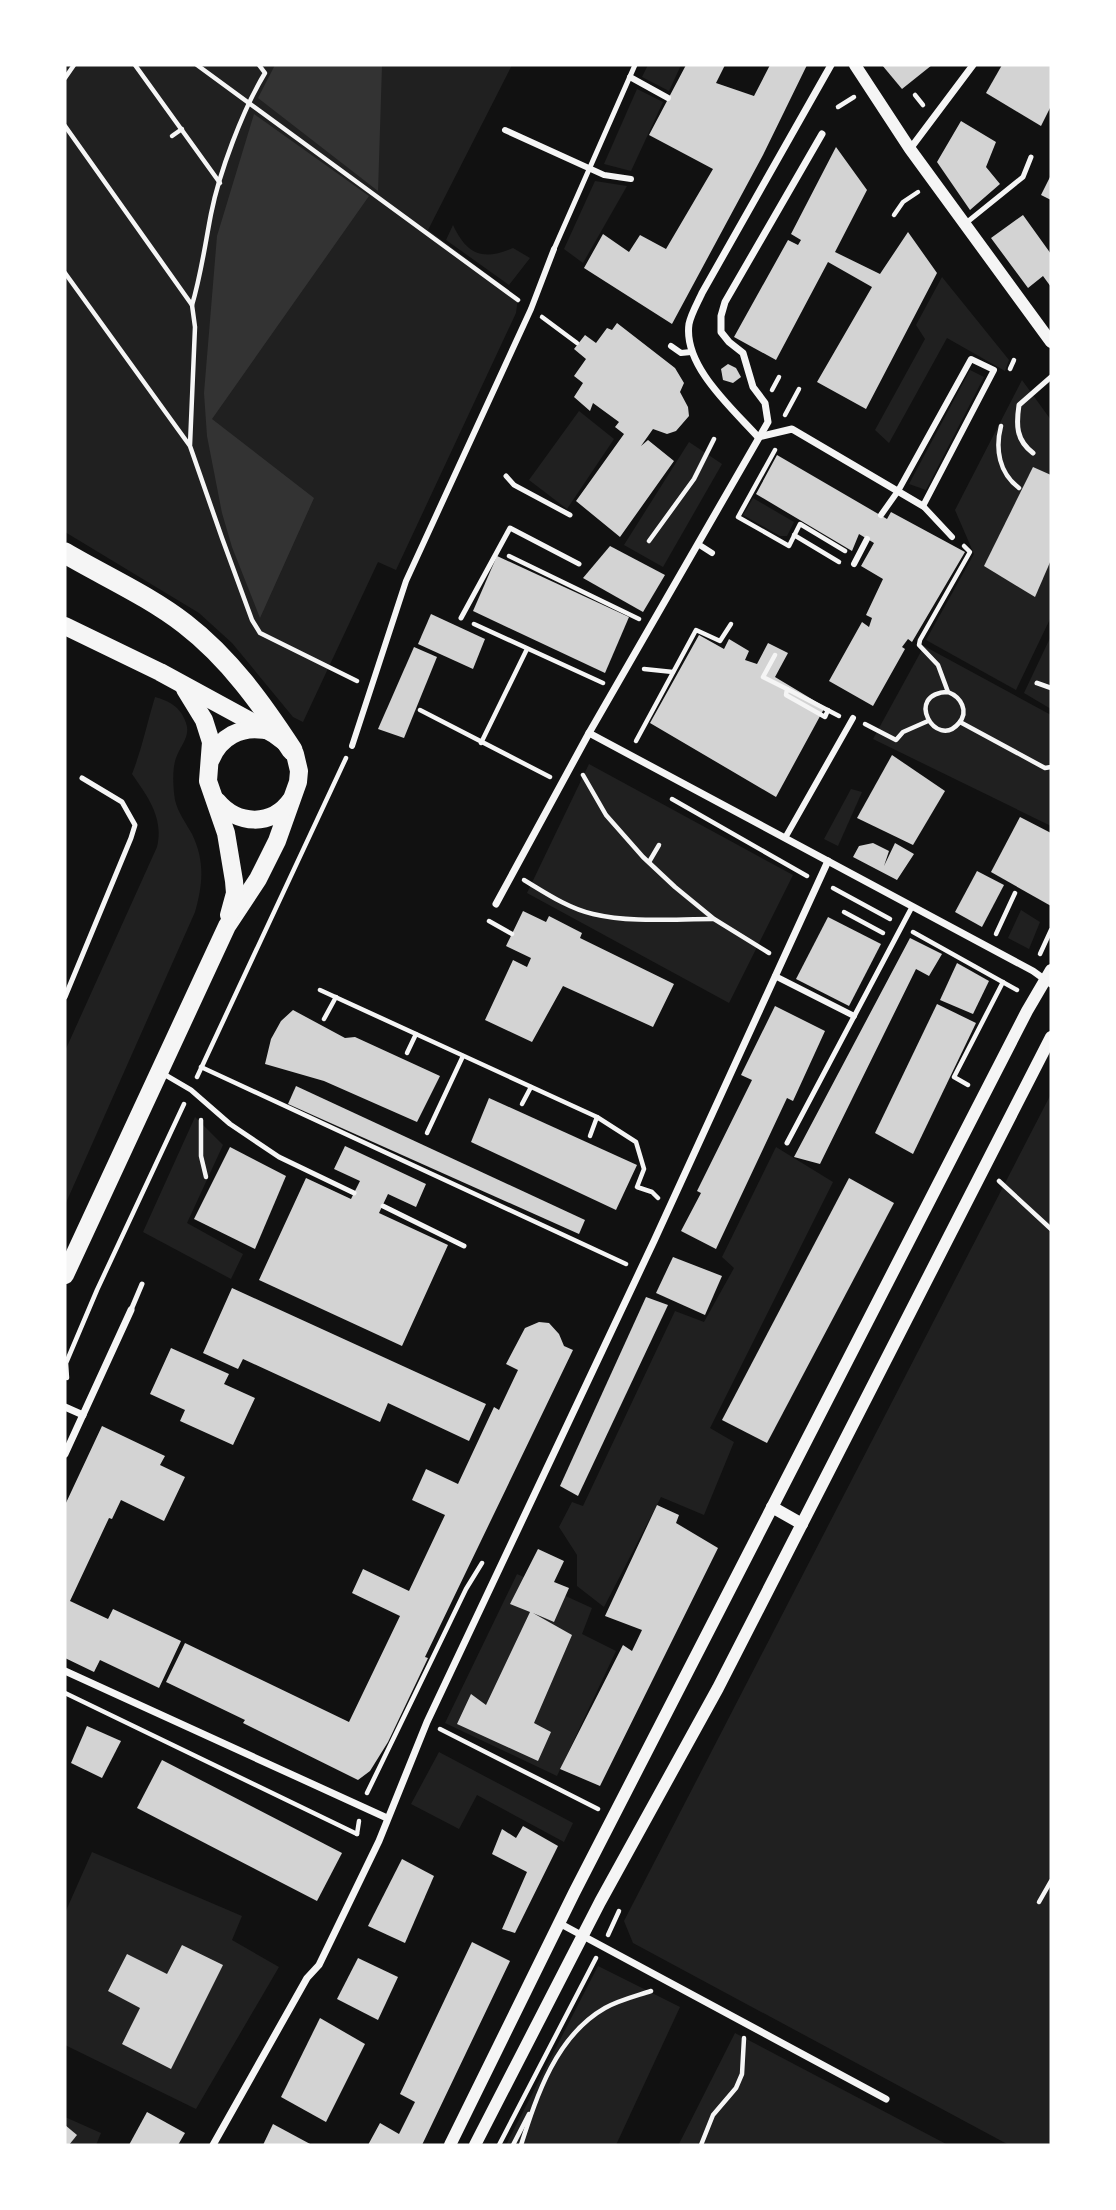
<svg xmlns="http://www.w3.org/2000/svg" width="1116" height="2210" viewBox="0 0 1116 2210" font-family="'Noto Serif',serif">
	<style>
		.green { fill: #202020 }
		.water { fill: #333 }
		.building { fill: #d3d3d3 }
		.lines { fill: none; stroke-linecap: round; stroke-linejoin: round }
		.path { stroke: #f5f5f5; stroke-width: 4.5 }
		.service { stroke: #f5f5f5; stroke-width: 5 }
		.pedestrian { stroke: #f5f5f5; stroke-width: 6 }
		.minor { stroke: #f5f5f5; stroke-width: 7 }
		.tertiary { stroke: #f5f5f5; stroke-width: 12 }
		.primary { stroke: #f5f5f5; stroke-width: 18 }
		.motorway { stroke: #f5f5f5; stroke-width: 21 }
	</style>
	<rect width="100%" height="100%" fill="#111"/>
	<g class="green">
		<polygon points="65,65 512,65 428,230 518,297 516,313 396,570 378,562 303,722 293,717 232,643 199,613 65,532"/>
		<polygon points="648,65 681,65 669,91 642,77"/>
		<polygon points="637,89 663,102 631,171 604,164"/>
		<polygon points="595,181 627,186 583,263 564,249"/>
		<path d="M453,225C467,255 483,261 513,248L530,258L509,285L446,240Z"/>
		<polygon points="942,277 1009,360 1005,371 947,338 889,443 875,430 925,339 916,325"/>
		<polygon points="970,370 984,377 926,490 909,484"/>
		<polygon points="1022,380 1051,420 1051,617 1016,690 926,640 974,554 955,510"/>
		<polygon points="579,411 614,439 567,509 529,480"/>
		<polygon points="689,442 722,464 663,567 624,545"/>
		<polygon points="753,498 794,522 787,536 780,536 743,515"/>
		<polygon points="1051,636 1051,709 1024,693"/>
		<polygon points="924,646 1051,715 1051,826 873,739"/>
		<path d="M155,697C169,701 181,707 186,723C191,736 180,746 176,758C172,769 173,788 175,800C178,813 186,823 192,834C205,861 203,884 195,912L65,1205V1051L157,847C164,818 148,797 132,774C142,749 147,723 155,697Z"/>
		<polygon points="589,764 793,875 729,1003 527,893"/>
		<polygon points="851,789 862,792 838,846 824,839"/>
		<polygon points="1021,910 1040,922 1029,949 1008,938"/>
		<polygon points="1051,1094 1051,2145 1009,2145 633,1943 624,1921"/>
		<polygon points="195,1117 223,1145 187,1223 243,1254 231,1279 143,1232"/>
		<polygon points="776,1147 833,1182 710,1428 734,1442 704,1515 661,1497 604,1607 577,1586 577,1555 559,1527 572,1502 583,1506 675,1311 704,1322 734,1268 722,1257"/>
		<polygon points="517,1574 592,1608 582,1634 616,1651 557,1776 445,1723"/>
		<polygon points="439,1752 573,1823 564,1842 477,1795 459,1829 411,1804"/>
		<polygon points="92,1852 242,1916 232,1940 279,1967 196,2109 65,2045 65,1913"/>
		<polygon points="598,1966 680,2007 616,2145 506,2145"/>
		<polygon points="735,2033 948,2145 679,2144"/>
		<polygon points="65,2117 101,2133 96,2145 65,2145"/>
	</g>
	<g class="water">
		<polygon points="275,65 382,65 378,191 258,98"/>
		<polygon points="254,114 369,196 212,419 314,498 260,618 232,547 222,513 207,436 204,393 217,236"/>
	</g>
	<g class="building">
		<polygon points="686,65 725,65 716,83 754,96 770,65 807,65 763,155 672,324 584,268 603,234 629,252 640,235 666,249 713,169 649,135"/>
		<polygon points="882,65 932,65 902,89"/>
		<polygon points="1002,65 1051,65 1051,106 1041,126 986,93"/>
		<polygon points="961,121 996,142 986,167 1000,184 970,210 937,162"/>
		<polygon points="836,147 867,190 835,252 880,274 908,232 937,273 866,409 817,382 872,287 828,262 776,360 734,337 788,240 798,245 801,240 791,234"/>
		<polygon points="1051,175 1051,200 1041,195"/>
		<polygon points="1023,215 1051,254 1051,287 1043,276 1028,288 991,238"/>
		<polygon points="617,323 675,368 684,383 680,392 688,407 689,416 676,431 667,434 653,429 641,446 648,440 674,461 620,537 576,501 624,434 615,427 619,422 593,403 590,411 574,397 583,383 574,376 586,359 574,349 585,335 596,343 607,328 612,330"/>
		<polygon points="728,364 736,368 741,377 733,383 723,380 721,369"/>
		<polygon points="777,455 887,519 891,512 965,552 912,642 908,639 902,647 905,649 873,706 829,681 862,622 869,627 872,618 866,615 883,579 861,566 874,543 859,534 852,551 756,494"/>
		<polygon points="1033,467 1051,475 1051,560 1035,597 984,566"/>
		<polygon points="610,546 665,575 643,612 583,578"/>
		<polygon points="497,556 629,617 605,673 473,611"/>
		<polygon points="431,614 485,639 473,669 418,644"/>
		<polygon points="699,635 724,649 729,639 749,651 745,660 757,664 768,643 788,653 775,677 825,707 776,797 650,723"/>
		<polygon points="414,647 437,657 404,738 378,729"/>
		<polygon points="892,755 945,791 913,845 857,818"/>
		<polygon points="1020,817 1051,833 1051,906 991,872"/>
		<polygon points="873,843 889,851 884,866 895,843 914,854 897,880 853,857 859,846"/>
		<polygon points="977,871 1004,885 982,927 955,912"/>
		<polygon points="523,911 546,922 549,916 582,933 580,938 674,984 653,1027 563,986 532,1042 485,1020 513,960 527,967 531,958 506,946"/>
		<polygon points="828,917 881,944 849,1006 796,979"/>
		<polygon points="910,938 942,954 929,976 916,969 820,1164 794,1157"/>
		<polygon points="957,963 989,981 973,1014 940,1000"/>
		<polygon points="937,1004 976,1023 913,1154 875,1133"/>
		<polygon points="775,1006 825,1031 793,1101 787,1098 716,1249 681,1231 701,1193 697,1191 752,1080 741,1075"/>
		<polygon points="293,1010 345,1038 355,1037 440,1076 417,1122 324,1081 265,1064 271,1039 281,1021"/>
		<polygon points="296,1086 585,1220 579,1234 288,1104"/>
		<polygon points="489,1098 637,1165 616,1210 471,1142"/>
		<polygon points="345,1146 426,1184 416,1207 388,1194 379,1213 448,1245 402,1346 259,1280 306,1178 351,1199 360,1181 334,1169"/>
		<polygon points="230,1147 286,1176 255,1249 194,1219"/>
		<polygon points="849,1178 894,1203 767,1443 722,1420"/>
		<polygon points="673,1257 722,1276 705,1315 656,1293"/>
		<polygon points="232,1288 486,1404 469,1441 388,1403 380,1422 243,1359 238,1369 203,1353"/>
		<polygon points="646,1297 668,1305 578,1496 560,1486"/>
		<polygon points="539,1322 549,1323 559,1334 564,1346 573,1350 425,1657 428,1658 388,1742 370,1771 358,1780 243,1723 245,1720 166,1682 185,1643 349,1722 400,1616 352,1593 363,1569 409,1591 445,1515 412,1500 426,1469 458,1484 494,1407 499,1410 518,1370 506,1364 525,1328"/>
		<polygon points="171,1348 229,1374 224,1384 255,1398 233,1445 180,1421 185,1410 150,1394"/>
		<polygon points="102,1426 165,1456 160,1465 185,1477 164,1521 121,1500 112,1519 109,1518 70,1601 108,1619 113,1609 181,1641 159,1688 100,1660 94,1672 65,1658 65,1505"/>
		<polygon points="657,1505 679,1515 676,1523 718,1548 600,1786 560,1769 623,1645 632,1651 642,1630 605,1616"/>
		<polygon points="538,1549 564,1561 554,1582 569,1588 554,1622 533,1613 572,1635 534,1723 551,1732 538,1761 457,1724 471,1694 486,1705 530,1612 510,1604"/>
		<polygon points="87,1726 121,1741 102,1778 71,1763"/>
		<polygon points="162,1760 342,1853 317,1901 137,1808"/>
		<polygon points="523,1826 558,1846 515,1933 502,1929 527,1872 492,1854 502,1829 516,1838"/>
		<polygon points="402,1859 434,1876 405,1943 368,1926"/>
		<polygon points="472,1942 510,1961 422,2145 368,2145 380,2123 399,2134 415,2102 400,2094"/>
		<polygon points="182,1945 223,1965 171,2069 122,2044 140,2008 108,1991 127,1954 167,1974"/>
		<polygon points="358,1958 398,1977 378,2020 337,1999"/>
		<polygon points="320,2018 365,2044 326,2122 281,2097"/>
		<polygon points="147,2112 185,2133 178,2145 129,2145"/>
		<polygon points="273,2124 312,2145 263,2145"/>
		<polygon points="65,2125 77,2135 69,2145 65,2145"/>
	</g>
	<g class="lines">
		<g class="path">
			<polyline points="135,65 220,183"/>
			<polyline points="197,65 518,300"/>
			<polyline points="65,78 74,65"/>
			<polyline points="915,95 923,105"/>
			<polyline points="838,107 854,97"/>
			<polyline points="65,126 192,305 195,327 190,445"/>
			<polyline points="172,136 182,129"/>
			<polyline points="894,215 903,202 918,192"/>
			<polyline points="65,273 190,446 222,538 252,620 260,633 357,681"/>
			<path d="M192,305C201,275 205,245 211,214C219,173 243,109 265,73L259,65"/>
			<polyline points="542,317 577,343"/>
			<polyline points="1010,369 1014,360"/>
			<polyline points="772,390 779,377"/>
			<polyline points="785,415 799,389"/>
			<path d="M1001,426C995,449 999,473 1019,488"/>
			<polyline points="775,450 738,517 789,546 800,524 845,551"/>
			<polyline points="794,535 839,562"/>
			<polyline points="649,541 694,479 714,439"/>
			<polyline points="509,556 639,619"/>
			<polyline points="474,624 603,683"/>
			<polyline points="775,655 763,677 787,689 786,695 825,717 828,710"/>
			<polyline points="644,669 673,672"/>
			<polyline points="787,689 839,716"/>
			<path d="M948,692C903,693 936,751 959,723C969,711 961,697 948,692L938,665L919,645L920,640L970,552L964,546"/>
			<polyline points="420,710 550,777"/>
			<polyline points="960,722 1045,768 1051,767"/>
			<polyline points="865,724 896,740 903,732 928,721"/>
			<polyline points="636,741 696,630 720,641 731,624"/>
			<polyline points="481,743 527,649"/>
			<polyline points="583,775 606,815 643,857 675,887 714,919 769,953"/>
			<polyline points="672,799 807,876"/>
			<polyline points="649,862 659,845"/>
			<path d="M524,880C544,892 569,909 593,914C631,923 673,919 713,919"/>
			<polyline points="833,888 890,919"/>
			<polyline points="844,912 883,933"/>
			<polyline points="489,921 512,934"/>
			<polyline points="913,932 1017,990"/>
			<polyline points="996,934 1015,893"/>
			<polyline points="1040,954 1051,930"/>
			<polyline points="320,990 597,1117 636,1142 644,1169 637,1187 652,1192 658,1198"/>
			<polyline points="324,1019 336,997"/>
			<polyline points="407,1053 416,1034"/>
			<polyline points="201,1067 626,1264"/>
			<polyline points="197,1077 346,758"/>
			<polyline points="968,1085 954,1077 1003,982"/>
			<polyline points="522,1104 531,1087"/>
			<polyline points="201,1120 201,1156 206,1177"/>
			<polyline points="427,1133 463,1056"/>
			<polyline points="590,1136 597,1117"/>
			<polyline points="999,1181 1051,1229"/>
			<polyline points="67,1378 66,1363 97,1290 184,1104"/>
			<polyline points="65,1693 357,1834"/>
			<polyline points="440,1729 598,1809"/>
			<polyline points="367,1793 466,1589 482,1563"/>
			<polyline points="357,1834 359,1821"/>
			<polyline points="1039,1902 1051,1881"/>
			<polyline points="608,1935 619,1911"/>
			<polyline points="499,2145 596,1958"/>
			<polyline points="513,2145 529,2114"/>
			<path d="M521,2145C537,2095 556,2036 605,2008C619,2000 636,1996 651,1991"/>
			<polyline points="701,2145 713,2115 736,2088 742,2074 744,2038"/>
		</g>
		<g class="service">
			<polyline points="966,223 1023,177 1031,157"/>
			<polyline points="554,249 635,65"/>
			<path d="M1033,453C1016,440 1016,425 1019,405L1051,377"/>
			<polyline points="506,476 514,485 570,515"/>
			<polyline points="461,618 510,528 579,564"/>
			<polyline points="1037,683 1051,688"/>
			<polyline points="65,997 131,838 135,825 122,802 82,778"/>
			<polyline points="162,1073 191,1090 230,1124 279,1157 354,1193"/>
			<polyline points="787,1143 912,907"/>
			<polyline points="383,1206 464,1246"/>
			<polyline points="131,1310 142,1284"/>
		</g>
		<g class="pedestrian">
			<polyline points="630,77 668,98"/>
			<polyline points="505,130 604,175 631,179"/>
			<polyline points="671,346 681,353 691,352"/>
			<polyline points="881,515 898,491 971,359 994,370 923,506 952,537"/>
			<polyline points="698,544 712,553"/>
			<polyline points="854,564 867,539"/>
			<polyline points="352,746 406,581 531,309 554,249"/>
			<polyline points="785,838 853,718"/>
			<polyline points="775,976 854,1016"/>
		</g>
		<g class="minor">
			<polyline points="910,149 973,65"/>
			<path d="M758,437C733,409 683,366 689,324C691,314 698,302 702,293L831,65"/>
			<polyline points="758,437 792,429 923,506"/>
			<polyline points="589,733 1033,971 1051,984"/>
			<polyline points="496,904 589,733 768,422 765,403 753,387 743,353 729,342 721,332 721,316 725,302 822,134"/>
			<polyline points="65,1407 83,1415"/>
			<polyline points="65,1454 131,1310"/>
			<polyline points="65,1671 387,1818"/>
			<polyline points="559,1923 886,2099"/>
			<polyline points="213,2145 307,1978 319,1965 379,1841 427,1722 654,1241 828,861"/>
		</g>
		<g class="tertiary">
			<polyline points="855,65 910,149 1051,342"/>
			<polyline points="772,1507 802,1524"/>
			<polyline points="450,2145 574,1893 1027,1011 1051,970"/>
			<polyline points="475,2145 600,1902 718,1688 1051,1037"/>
		</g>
		<g class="primary">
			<polyline points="65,626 160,672 274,734 286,743 295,754 299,771 298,782 277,841 258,879 227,926 65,1275"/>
			<polyline points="185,689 204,720 211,742 208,781 226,833 234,881 235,893 229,915"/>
			<path d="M211,759C220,737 241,726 264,730"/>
			<path d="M217,801C237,825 272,827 291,800"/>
		</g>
		<path class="motorway" d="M65,553C104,576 149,596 185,624C229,658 262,704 292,750"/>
	</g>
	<rect width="1116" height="2210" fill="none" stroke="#ffffff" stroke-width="133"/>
</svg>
